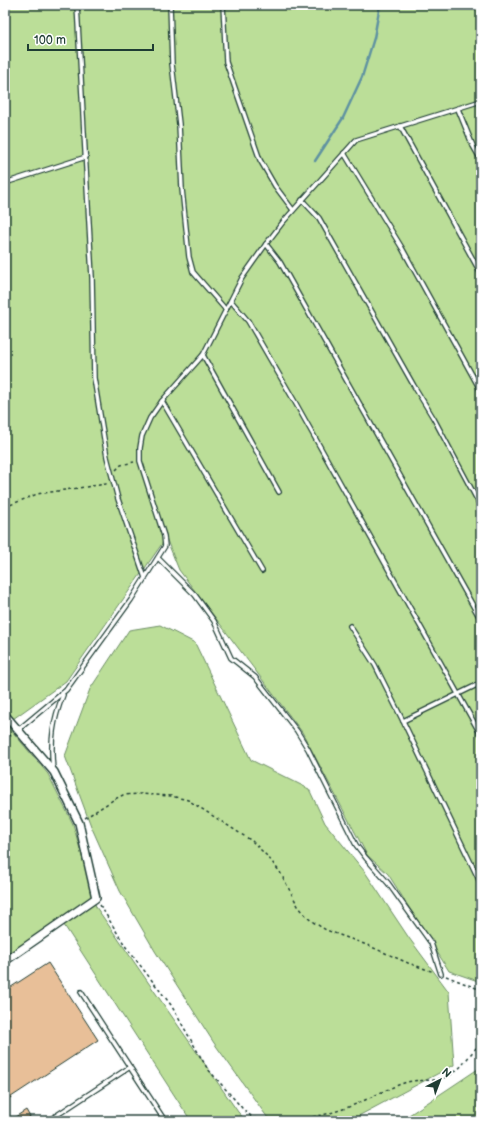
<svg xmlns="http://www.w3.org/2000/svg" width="486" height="1126" viewBox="0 0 486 1126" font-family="'Balsamiq Sans',sans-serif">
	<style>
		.green { fill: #bbde98; stroke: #6d8e66 }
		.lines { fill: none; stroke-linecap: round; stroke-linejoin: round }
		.stream { stroke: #5e92a1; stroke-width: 2.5 }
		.building { fill: #e8bf98; stroke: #1f3d34 }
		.lane-casing { stroke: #1f3d34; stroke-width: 6 }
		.street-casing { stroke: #1f3d34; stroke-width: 10 }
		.path { stroke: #1f3d34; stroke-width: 1.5; stroke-dasharray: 3 3; stroke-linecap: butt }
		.lane { stroke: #fff; stroke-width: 3.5 }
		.street { stroke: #fff; stroke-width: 7 }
	</style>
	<rect width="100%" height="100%" fill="#fff"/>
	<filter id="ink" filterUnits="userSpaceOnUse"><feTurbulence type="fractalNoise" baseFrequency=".025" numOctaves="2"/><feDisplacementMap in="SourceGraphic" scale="8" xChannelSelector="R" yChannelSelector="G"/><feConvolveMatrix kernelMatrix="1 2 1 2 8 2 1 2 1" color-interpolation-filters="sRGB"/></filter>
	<g filter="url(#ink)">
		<g class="green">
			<polygon points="5,5 481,5 481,982 449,971 388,874 367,855 302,732 179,570 166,538 66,681 6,724 48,774 73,824 96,907 238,1112 246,1121 191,1121 62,922 5,958"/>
			<polygon points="160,625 195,643 251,760 309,789 325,823 365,872 409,938 449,992 454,1065 349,1121 270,1121 214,1043 155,951 120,891 91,826 65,756 90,689 129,630"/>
			<polygon points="481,1067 481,1121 400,1121"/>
		</g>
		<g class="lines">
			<polyline class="stream" points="315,161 343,118 362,77 374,38 380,5"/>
		</g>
		<g class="building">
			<polygon points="48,963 98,1040 5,1101 5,991"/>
			<polygon points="26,1110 30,1117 25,1121 9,1121"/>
		</g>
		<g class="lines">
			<g class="lane-casing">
				<g id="lane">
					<polyline points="77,5 92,277 94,378 107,457 118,499 145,578"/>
					<polyline points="170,5 172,64 179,124 182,189 189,257 193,272 226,310"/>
					<polyline points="223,5 226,62 260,160 275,186 293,210"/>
					<polyline points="458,109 473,146 481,160"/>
					<polyline points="400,126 481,274"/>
					<polyline points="344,153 402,248 481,391"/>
					<polyline points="5,183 86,157"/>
					<polyline points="302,200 319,218 414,386 434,419 481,507"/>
					<polyline points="266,244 280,262 481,620"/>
					<polyline points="231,301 248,321 295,402 481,735"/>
					<polyline points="203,355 279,492"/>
					<polyline points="162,401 262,571"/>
					<polyline points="158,558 195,595 214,621 231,658 255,677 297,731 308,749 356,845 366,858 388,883 431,943 441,974"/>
					<polyline points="350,626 375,665 403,721 481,884"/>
					<polyline points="403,721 481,683"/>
					<polyline points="18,730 66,690 131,600 165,546 164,536 140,461 140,448 142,436 150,418 162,401 203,355 242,278 266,244 283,222 356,140 481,101"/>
					<path d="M53,769C50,741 53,720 63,695"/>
					<polyline points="81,992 165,1121"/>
					<polyline points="48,1121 130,1067"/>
				</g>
			</g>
			<g class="street-casing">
				<polyline id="street" points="5,715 54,772 79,823 96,898 5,961"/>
			</g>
			<g class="path">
				<polyline points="116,470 121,465 134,462"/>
				<polyline points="5,507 37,494 106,484 107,482"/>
				<polyline points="5,740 11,735"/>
				<polyline points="85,818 113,800 123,795 140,794 171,796 188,800 252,841 268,857 280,872 298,906 308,918 313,922 326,930 367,945 408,963 434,972"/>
				<polyline points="100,905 126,947 171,1005 207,1068 242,1108 253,1118 266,1121"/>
				<polyline points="446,976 481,990"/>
				<path d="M271,1121C295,1121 320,1117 343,1109C364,1102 383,1090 404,1083C418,1078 433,1083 446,1077C449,1075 454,1073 456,1071C466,1063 471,1051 481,1044"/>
			</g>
			<use href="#lane" class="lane"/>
			<use href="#street" class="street"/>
		</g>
	</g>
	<rect width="486" height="1126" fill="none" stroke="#fff" stroke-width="20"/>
	<rect x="10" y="10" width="466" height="1106" fill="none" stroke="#1f3d34" stroke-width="1.5" filter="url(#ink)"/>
	<g transform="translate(440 1080) rotate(42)" stroke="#ffffff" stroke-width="3" paint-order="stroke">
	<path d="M0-3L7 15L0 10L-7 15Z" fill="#1f3d34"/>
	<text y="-6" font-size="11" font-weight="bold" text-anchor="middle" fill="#1f3d34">N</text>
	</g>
	<path d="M28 44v6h125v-6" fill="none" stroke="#1f3d34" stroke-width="2"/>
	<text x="34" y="44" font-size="12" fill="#1f3d34" stroke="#ffffff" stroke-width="3" paint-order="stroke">100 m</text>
</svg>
